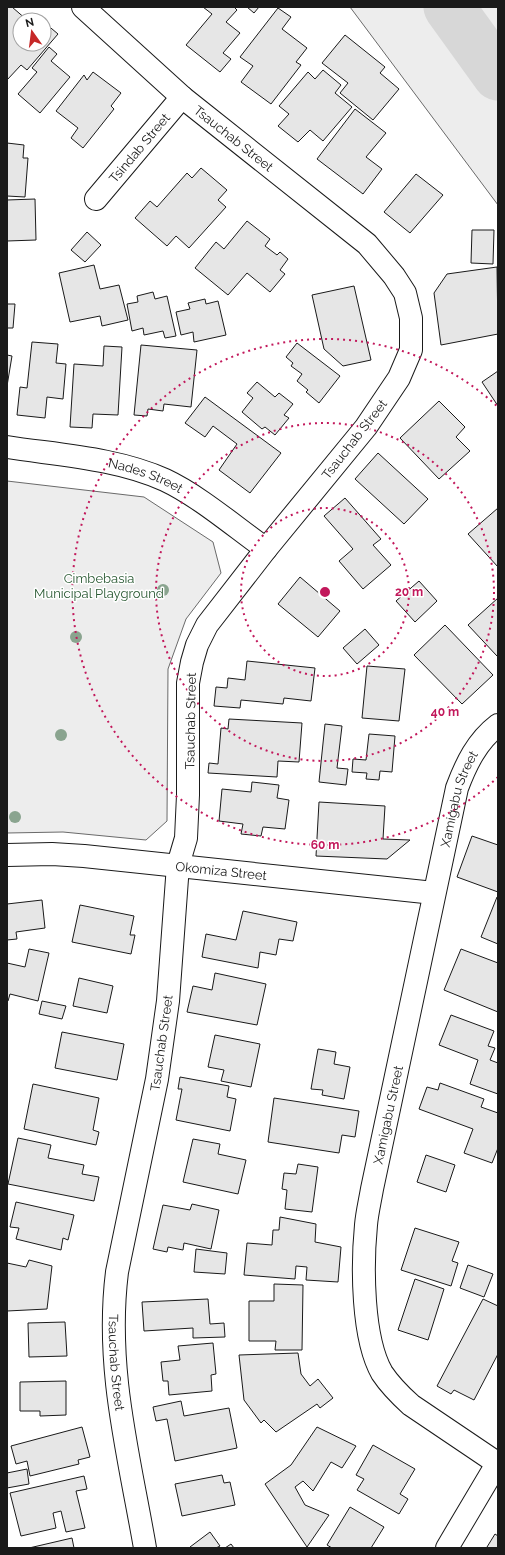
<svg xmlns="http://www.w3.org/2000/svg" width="505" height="1555" viewBox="0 0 505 1555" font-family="Raleway,sans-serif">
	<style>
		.green { fill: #ededed; stroke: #6a6a6a }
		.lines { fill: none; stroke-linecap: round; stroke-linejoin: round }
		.river { stroke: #d7d7d7; stroke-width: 51 }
		.building { fill: #e6e6e6; stroke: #1a1a1a }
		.minor-casing { stroke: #1a1a1a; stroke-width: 24 }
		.minor { stroke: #fff; stroke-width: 22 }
		.tree { fill: #8aa48f }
		.ring { fill: none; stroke: #c2185b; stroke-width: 2; stroke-dasharray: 2 4 }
		.labels { text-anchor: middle; stroke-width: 3; stroke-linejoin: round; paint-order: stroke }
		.street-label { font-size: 13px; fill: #1a1a1a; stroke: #fff }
		.park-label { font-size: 13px; fill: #2b5a34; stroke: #fff }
		.centre { fill: #c2185b; stroke: #fff; stroke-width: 2 }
		.ring-label { font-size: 12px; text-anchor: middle; font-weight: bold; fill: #c2185b; stroke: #fff; stroke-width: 3; stroke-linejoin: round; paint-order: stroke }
	</style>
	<rect width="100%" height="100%" fill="#fff"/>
	<g class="green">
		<polygon points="350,7 498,7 498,205"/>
		<polygon points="7,481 144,497 213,542 221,573 186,619 168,669 167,821 146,840 63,832 7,833"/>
	</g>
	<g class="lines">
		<polyline class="river" points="449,7 498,75"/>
	</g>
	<g class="building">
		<polygon points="7,7 12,7 27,20 20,20 20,44 44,44 45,23 58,34 27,70 21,65 7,80"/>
		<polygon points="203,7 234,7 237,10 226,22 240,33 223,53 231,59 220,72 186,45 212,14"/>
		<polygon points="247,7 259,7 254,13"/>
		<polygon points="278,8 291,17 282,29 307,48 296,62 301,65 271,104 241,82 253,66 240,57"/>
		<polygon points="345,35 385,67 380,73 399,89 373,120 340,93 348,83 322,63"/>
		<polygon points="49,47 57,54 51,61 70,77 40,113 18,94 37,72 32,68"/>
		<polygon points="323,70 341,85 335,93 352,107 323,141 310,130 298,142 278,126 289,114 279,106 308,72 315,79"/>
		<polygon points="93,72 121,93 111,106 114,109 83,148 71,138 78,128 56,111 84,75 87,80"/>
		<polygon points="355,109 386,133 366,157 382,169 363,194 317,159"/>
		<polygon points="7,143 24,145 23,158 28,158 25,197 7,196"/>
		<polygon points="201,168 227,190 218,200 226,207 189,248 176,236 167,246 135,218 150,201 157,207 187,173 192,178"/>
		<polygon points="416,174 443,195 410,233 384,212"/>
		<polygon points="35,199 36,240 7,241 7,200"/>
		<polygon points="247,221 270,239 265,246 277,255 280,252 288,259 280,270 285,274 270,292 247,273 228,295 195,268 216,242 224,249"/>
		<polygon points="472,230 494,230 493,264 471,263"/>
		<polygon points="87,232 101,245 85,262 71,250"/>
		<polygon points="94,265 100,289 119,285 128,320 102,326 100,316 70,322 59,273"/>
		<polygon points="497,267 498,334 441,345 434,293 447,274"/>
		<polygon points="354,286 371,360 343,366 324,349 312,295"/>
		<polygon points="153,292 155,299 167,296 176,336 165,338 163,331 144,335 143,328 132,331 127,304 138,302 137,296"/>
		<polygon points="205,299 206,304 218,301 226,335 194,342 193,332 181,335 176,312 190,309 188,303"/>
		<polygon points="7,304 15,304 13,328 7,328"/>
		<polygon points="32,342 58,344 56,363 66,364 63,399 47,397 45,418 17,415 20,387 27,388"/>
		<polygon points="297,343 340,376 319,403 306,392 308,390 297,381 302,374 291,366 293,363 286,357"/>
		<polygon points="141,345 197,350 191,407 164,404 163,411 148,409 147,416 134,415"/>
		<polygon points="104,346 122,347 118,415 93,414 92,428 70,427 74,364 103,366"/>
		<polygon points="7,355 12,356 7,386"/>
		<polygon points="498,371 498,406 482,382"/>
		<polygon points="257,382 275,397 279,393 293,404 284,415 289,418 275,435 265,427 262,429 242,412 253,398 247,393"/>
		<polygon points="205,397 281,453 250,493 219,470 237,444 213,426 205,437 185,423"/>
		<polygon points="439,401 465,427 456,437 470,451 439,479 400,438"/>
		<polygon points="378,453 428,499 404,524 355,479"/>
		<polygon points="345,498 381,539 373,545 391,565 363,589 339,561 353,549 324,516"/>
		<polygon points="498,508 498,567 468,534"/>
		<polygon points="300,577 340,611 318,637 278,604"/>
		<polygon points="419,581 437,601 415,622 396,601"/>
		<polygon points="498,598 498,655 497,656 468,625"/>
		<polygon points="445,625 493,675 462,704 414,655"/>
		<polygon points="365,629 379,645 357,664 343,648"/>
		<polygon points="247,661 315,668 311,701 284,698 283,704 241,700 240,708 214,706 216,687 227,688 228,678 245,680"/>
		<polygon points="367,666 405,669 399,721 362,718"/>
		<polygon points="229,719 302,723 299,762 278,761 277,777 208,773 209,763 218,764 221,728 228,729"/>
		<polygon points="325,724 342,726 337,768 348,769 346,785 319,782"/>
		<polygon points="369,734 395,736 392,772 380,771 379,780 366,779 367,773 352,772 353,759 366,760"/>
		<polygon points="252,782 279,785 277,798 289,800 285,829 263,827 261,836 241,834 243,824 219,821 222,789 251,792"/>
		<polygon points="319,802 385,806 383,839 410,840 387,859 316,856"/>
		<polygon points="472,836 498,845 498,892 457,877"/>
		<polygon points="497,897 498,897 498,944 481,937"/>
		<polygon points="42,900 45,928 16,932 17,939 7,940 7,904"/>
		<polygon points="80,905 134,916 130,935 135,935 131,954 72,942"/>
		<polygon points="243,911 297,922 293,941 279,939 276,955 260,952 258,968 202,957 206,934 236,940"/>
		<polygon points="29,949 49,953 38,1001 10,994 8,1001 7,1001 7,963 25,967"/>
		<polygon points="461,949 498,963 498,1012 444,990"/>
		<polygon points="215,973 266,984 257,1025 187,1012 193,986 212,990"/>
		<polygon points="79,978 113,986 107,1013 73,1006"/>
		<polygon points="42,1001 66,1006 62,1019 39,1014"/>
		<polygon points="451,1015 494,1031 488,1046 495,1048 490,1060 498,1063 498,1094 470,1084 478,1060 439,1045"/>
		<polygon points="62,1032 124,1044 117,1080 55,1068"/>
		<polygon points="215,1035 260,1044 251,1087 221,1081 224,1070 208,1067"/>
		<polygon points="318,1049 336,1052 334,1064 350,1067 344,1099 322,1095 323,1090 311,1089"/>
		<polygon points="180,1077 229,1086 227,1097 236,1099 230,1131 176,1120 182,1089 178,1089"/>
		<polygon points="440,1083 484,1099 481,1107 498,1113 498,1148 492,1163 464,1153 473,1129 419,1109 427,1087 438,1090"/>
		<polygon points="33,1084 99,1098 93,1130 99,1132 96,1145 24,1129"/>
		<polygon points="274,1098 359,1111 355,1137 342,1135 339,1153 268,1142"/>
		<polygon points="18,1138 51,1145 48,1158 84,1165 82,1174 99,1177 94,1201 8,1184"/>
		<polygon points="193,1139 220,1144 218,1154 246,1160 238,1194 183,1182"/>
		<polygon points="426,1155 455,1165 446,1192 417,1182"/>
		<polygon points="298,1164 318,1167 312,1212 285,1209 287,1190 282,1189 284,1173 296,1174"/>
		<polygon points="16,1202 74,1215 68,1240 63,1238 61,1250 16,1239 19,1228 10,1227"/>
		<polygon points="192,1204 219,1210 211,1249 184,1243 183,1250 168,1247 167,1252 153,1249 163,1205 190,1210"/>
		<polygon points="280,1217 316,1224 315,1242 341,1247 338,1282 306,1280 307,1267 296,1266 295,1279 244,1275 247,1243 272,1245 273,1230 279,1230"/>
		<polygon points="415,1228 459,1242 452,1261 458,1263 451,1286 401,1270"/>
		<polygon points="196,1249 227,1253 225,1274 194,1272"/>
		<polygon points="29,1260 52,1266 47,1309 7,1311 7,1263 26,1267"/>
		<polygon points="468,1265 493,1274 484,1297 460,1288"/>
		<polygon points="415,1279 444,1289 428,1340 398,1330"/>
		<polygon points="274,1284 303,1285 302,1350 275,1350 276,1341 249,1341 249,1301 274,1301"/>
		<polygon points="208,1299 210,1324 224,1323 225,1337 193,1338 193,1328 144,1331 142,1302"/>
		<polygon points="483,1299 498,1306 498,1354 474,1400 454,1390 451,1394 437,1386"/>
		<polygon points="65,1322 67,1356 29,1357 28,1323"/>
		<polygon points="213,1343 216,1374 211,1375 212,1391 169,1395 168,1381 163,1381 161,1362 180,1360 178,1346"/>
		<polygon points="298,1353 301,1374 310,1386 318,1379 333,1398 320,1408 317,1404 276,1432 264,1420 261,1423 244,1400 239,1355"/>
		<polygon points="66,1381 66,1415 40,1416 40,1411 20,1411 20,1382"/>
		<polygon points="181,1401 184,1416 229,1408 237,1448 175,1461 167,1419 156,1421 153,1407"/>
		<polygon points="82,1427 90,1457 78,1460 79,1464 30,1476 27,1461 16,1464 11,1446"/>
		<polygon points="317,1427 356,1446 342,1468 331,1462 313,1491 303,1481 295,1487 305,1505 329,1515 307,1547 265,1484 291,1465"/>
		<polygon points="373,1445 415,1469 400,1494 408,1499 399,1514 357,1490 364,1479 356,1475"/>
		<polygon points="27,1469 29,1484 7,1488 7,1473"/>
		<polygon points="222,1475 224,1483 230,1482 235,1505 182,1516 175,1484"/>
		<polygon points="84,1476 87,1489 76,1491 85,1528 66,1532 61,1511 53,1513 56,1528 21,1536 10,1493"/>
		<polygon points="350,1507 384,1527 371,1548 332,1548 327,1545"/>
		<polygon points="210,1532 220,1546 216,1548 190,1548 190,1547"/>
		<polygon points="495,1534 498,1536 498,1548 489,1548 487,1547"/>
		<polygon points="72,1538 74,1548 29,1548"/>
		<polygon points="231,1544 234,1548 225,1548"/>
	</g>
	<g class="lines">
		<g class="minor-casing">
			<g id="minor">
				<path id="s1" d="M83,7L182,97L367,244L394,276L405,293L411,318V350L399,378L366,427L266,549L207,625L197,645L192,662L188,683V795L186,838L178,865L168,1001L157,1079L117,1272C105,1368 129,1455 145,1548"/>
				<path id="s2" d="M96,199L182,97"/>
				<path id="s3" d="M7,447C58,455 117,458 165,480C199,496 235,527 266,549"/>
				<path id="s4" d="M7,855L52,854L84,856L434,893"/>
				<path id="s5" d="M497,1463L411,1405C401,1396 390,1385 382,1373C362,1338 362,1266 366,1225C367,1213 370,1201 372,1189L457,788C466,764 477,741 498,725"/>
				<polyline points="447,1548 498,1462"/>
			</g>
		</g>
		<use href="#minor" class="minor"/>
	</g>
	<g class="tree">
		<circle cx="163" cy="590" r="6"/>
		<circle cx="76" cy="637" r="6"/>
		<circle cx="61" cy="735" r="6"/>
		<circle cx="15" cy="817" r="6"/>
	</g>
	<g class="ring">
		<circle cx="325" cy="592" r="84"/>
		<circle cx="325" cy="592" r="169"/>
		<path d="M498 777A253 253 0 1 1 498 407"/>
	</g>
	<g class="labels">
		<g class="street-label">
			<text dy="5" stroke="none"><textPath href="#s1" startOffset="200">Tsauchab Street</textPath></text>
			<text dy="5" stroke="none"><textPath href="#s2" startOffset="67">Tsindab Street</textPath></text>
			<text transform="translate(354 439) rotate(-52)" y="5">Tsauchab Street</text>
			<text dy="5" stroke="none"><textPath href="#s3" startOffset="142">Nades Street</textPath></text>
			<text transform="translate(190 721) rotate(-89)" y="5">Tsauchab Street</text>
			<text dy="5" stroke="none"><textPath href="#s5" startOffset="734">Xamigabu Street</textPath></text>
			<text dy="5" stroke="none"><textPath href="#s4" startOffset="215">Okomiza Street</textPath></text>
			<text transform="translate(161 1043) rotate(-82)" y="5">Tsauchab Street</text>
			<text dy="5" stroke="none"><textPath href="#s5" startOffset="410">Xamigabu Street</textPath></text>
			<text dy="5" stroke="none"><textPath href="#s1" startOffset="1581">Tsauchab Street</textPath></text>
		</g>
		<g class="park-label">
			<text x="99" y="583">Cimbebasia<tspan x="99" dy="15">Municipal Playground</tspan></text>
		</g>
	</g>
	<circle cx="325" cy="592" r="6" class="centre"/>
	<g class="ring-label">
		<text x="409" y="596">20 m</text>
		<text x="445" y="716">40 m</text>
		<text x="325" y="849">60 m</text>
	</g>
	<rect width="505" height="1555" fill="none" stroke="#1a1a1a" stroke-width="16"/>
	<g transform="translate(32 32) rotate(346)"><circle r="19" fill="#ffffff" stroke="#a3a3a3"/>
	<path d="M0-3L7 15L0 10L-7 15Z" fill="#c62828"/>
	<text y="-6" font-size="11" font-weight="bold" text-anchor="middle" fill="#1a1a1a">N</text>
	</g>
</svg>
